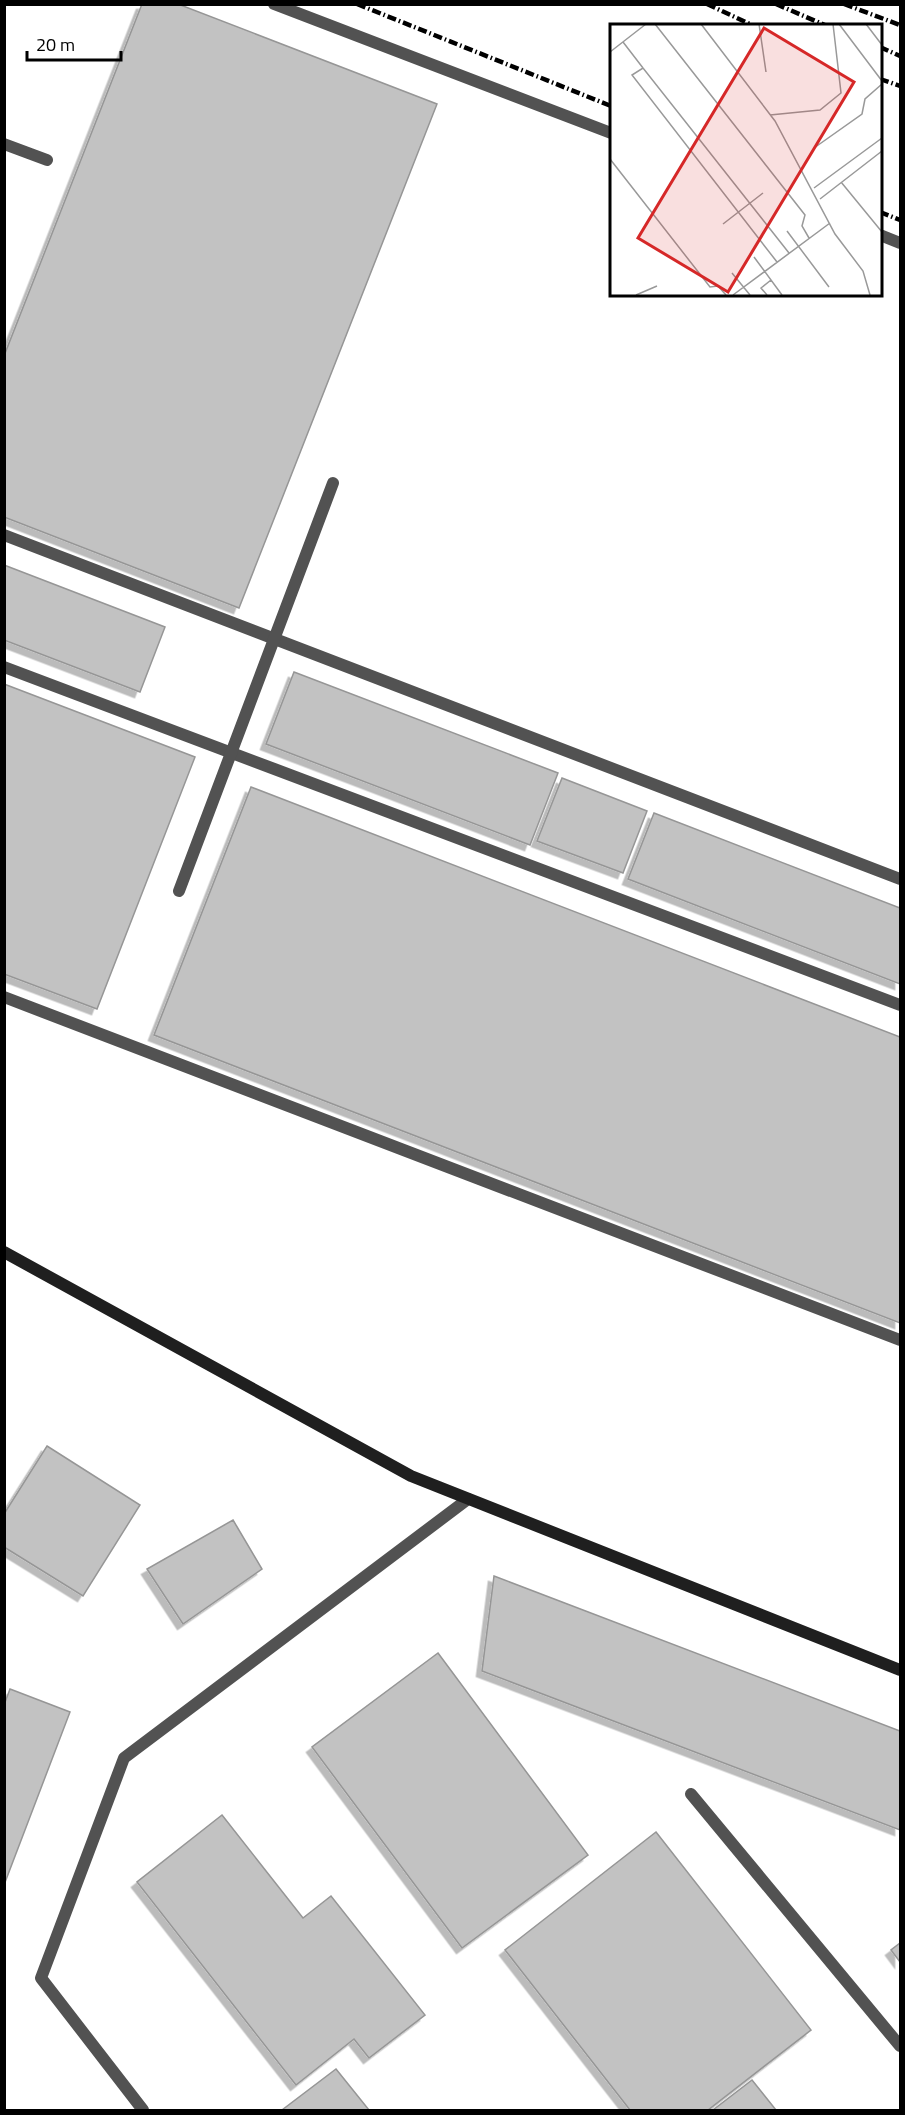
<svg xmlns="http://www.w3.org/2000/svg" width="905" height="2115" viewBox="0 0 905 2115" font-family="'Titillium Web',sans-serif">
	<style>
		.building { fill: #c2c2c2; stroke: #969696; stroke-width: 1.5; filter: url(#shadow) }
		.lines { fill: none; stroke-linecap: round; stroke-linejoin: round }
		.lane { stroke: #525252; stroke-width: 12 }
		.secondary { stroke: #1f1f1f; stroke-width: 12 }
		.rail { stroke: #000; stroke-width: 4.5; stroke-dasharray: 9 3 1.5 3; stroke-linecap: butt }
		.inset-road { fill: none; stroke: #999; stroke-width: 1.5 }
		.view { fill: #d62828; fill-opacity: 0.15; stroke: #d62828; stroke-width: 3 }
		.inset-edge { fill: none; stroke: #000; stroke-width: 3 }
	</style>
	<defs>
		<filter id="shadow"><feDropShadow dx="-5.5" dy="5.5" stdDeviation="0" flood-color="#0004"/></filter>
	</defs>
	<rect width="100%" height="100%" fill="#fff"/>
	<g class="building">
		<polygon points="142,4 178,4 437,104 239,608 4,517 4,356"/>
		<polygon points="4,565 165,627 140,692 4,640"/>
		<polygon points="294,672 558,773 530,845 266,744"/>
		<polygon points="4,684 195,757 97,1009 4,974"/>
		<polygon points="562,778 647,811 623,873 537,841"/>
		<polygon points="251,787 900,1037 900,1323 154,1035"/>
		<polygon points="654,813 900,908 900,984 628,879"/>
		<polygon points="47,1446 140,1505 83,1596 4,1547 4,1514"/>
		<polygon points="233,1520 262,1569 183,1624 147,1569"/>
		<polygon points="494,1576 900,1731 900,1830 482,1671"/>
		<polygon points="438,1653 588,1855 462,1948 312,1747"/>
		<polygon points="10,1689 70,1712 4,1885 4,1705"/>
		<polygon points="222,1815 303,1918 331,1896 425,2015 369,2058 354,2039 296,2085 137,1882"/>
		<polygon points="656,1832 811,2030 708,2110 630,2110 505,1950"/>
		<polygon points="900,1943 900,1962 891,1950"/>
		<polygon points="336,2069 369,2110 282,2110"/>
		<polygon points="752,2080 776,2110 713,2110"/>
	</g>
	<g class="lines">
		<g class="lane">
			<polyline points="274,4 611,133"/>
			<polyline points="4,144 47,160"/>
			<polyline points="880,235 900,243"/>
			<polyline points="4,535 900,879"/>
			<polyline points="4,667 900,1005"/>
			<polyline points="179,891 333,483"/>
			<polyline points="4,997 900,1340"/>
			<polyline points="691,1794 900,2046"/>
			<polyline points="143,2110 41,1978 124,1758 468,1499"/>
		</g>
		<polyline class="secondary" points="4,1252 411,1476 900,1670"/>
		<g class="rail">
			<polyline points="357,4 611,106"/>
			<polyline points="707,4 754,26"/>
			<polyline points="776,4 827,26"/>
			<polyline points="844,4 900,25"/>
			<polyline points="880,47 900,56"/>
			<polyline points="880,79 900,86"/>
			<polyline points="880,212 900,220"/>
		</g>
	</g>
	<g transform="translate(610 24)">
		<rect width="272" height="272" fill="#fff"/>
		<path class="inset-road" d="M45,0L195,191L192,202L199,214M91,0L165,97L225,210L253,247L260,271M149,0L156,48M229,0L272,57M256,0L272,21M13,18L33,44M0,28L36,0M160,91L210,86L231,69L223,0M204,124L252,90L255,75L272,60M0,135L100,263L108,262L116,271M231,158L272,208M204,164L272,114M210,175L272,127M113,200L153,169M177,207L219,263M144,233L172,271M167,238L22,51L33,44L179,229M122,249L140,271M26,271L47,262M123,271L220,199M157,271L151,264L161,256"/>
		<path class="view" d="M154,4L244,58L118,268L28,214Z"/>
		<rect width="272" height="272" class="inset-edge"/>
	</g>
	<rect width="905" height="2115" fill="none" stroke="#000000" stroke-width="12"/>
	<path d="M27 51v9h94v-9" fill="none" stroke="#000000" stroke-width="3"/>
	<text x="36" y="51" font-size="18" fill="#000000" stroke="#ffffff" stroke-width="4.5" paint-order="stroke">20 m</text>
</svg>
